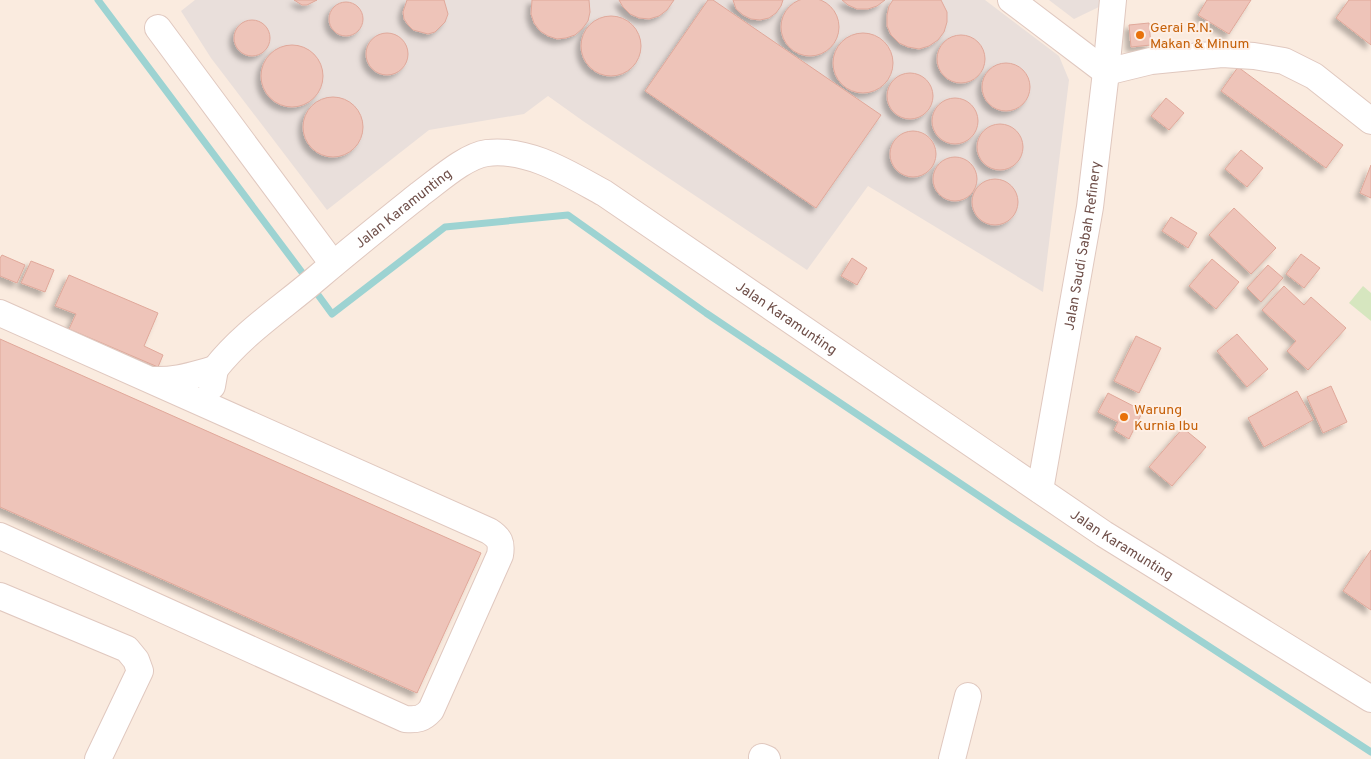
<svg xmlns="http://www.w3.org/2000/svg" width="1371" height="759" viewBox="0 0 1371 759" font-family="Overpass,sans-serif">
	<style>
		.industrial { fill: #e9dfdb }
		.green { fill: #d6e6bf }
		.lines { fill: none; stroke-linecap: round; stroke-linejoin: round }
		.stream { stroke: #9dd3d2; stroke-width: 7 }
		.building { fill: #eec4b9; stroke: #e0a89a; filter: url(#shadow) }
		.minor-casing { stroke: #e0c8bf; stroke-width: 28 }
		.minor { stroke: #fff; stroke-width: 26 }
		.food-dot { fill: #e8710a; stroke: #feefe5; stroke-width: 2 }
		.labels { text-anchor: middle; stroke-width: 4; stroke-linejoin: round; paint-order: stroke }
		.food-label { font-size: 14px; fill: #c56008; stroke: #feefe5; text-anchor: start }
		.street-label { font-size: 14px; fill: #6f4f49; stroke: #feefe5 }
	</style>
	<defs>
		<filter id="shadow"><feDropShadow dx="-4.5" dy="4.5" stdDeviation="2.5" flood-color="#0004"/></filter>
	</defs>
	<rect width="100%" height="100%" fill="#faebdf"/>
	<g class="industrial">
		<polygon points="195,0 985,0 1059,56 1069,80 1043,292 868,186 807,270 583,121 548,96 524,114 429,130 327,210 211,58 181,11"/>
		<polygon points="1049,0 1105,0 1105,4 1074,19"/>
	</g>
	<polygon class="green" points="1363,286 1371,293 1371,321 1349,303"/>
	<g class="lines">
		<g class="stream">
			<polyline points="98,0 307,279"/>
			<polyline points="313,288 332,314 445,227 568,215 706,313 1012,518 1371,752"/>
		</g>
	</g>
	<g class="building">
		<circle cx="810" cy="27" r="29"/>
		<polygon points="294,0 317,0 307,5 302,5"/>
		<polygon points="407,0 444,0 448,14 445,22 435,32 428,34 413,30 408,25 404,19 403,12"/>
		<polygon points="532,0 589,0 590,12 588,21 582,29 575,35 566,38 557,39 548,36 540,31 534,23 531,14"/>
		<polygon points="619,0 674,0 667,10 659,16 649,19 639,18 630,14 623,7"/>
		<polygon points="708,0 713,0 881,115 816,208 645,91"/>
		<polygon points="733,0 783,0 781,6 776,13 769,18 760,20 751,19 743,15 736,9"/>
		<polygon points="842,0 885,0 877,6 868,9 857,9 848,5"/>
		<polygon points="893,0 941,0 947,12 947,22 944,32 938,40 929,46 919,49 908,47 899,43 891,35 887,26 887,15 889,6"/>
		<polygon points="1207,0 1251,0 1229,34 1198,15"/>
		<polygon points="1349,0 1371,0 1371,45 1336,18"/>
		<circle cx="346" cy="19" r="17"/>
		<circle cx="611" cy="46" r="30"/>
		<circle cx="252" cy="38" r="18"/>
		<polygon points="1149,23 1151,45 1131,47 1129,25"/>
		<circle cx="387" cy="54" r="21"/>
		<circle cx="863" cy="63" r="30"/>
		<circle cx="961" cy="59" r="24"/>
		<circle cx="292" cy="76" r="31"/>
		<circle cx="1006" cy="87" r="24"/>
		<polygon points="1238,67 1343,145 1326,168 1221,91"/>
		<circle cx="910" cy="96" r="23"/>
		<circle cx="333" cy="127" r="30"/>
		<polygon points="1166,98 1184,113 1169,130 1151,116"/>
		<circle cx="955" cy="121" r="23"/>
		<circle cx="1000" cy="147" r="23"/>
		<circle cx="913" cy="154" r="23"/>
		<polygon points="1241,150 1263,168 1247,187 1225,169"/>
		<circle cx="955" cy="179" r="22"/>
		<polygon points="1371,165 1371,198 1360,193"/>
		<circle cx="995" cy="202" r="23"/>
		<polygon points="1234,208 1276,248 1251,274 1209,235"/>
		<polygon points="1171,217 1197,233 1188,248 1162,231"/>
		<polygon points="1301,254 1320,268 1304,288 1286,274"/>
		<polygon points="2,255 25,265 17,283 0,276 0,258"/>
		<polygon points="852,258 867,268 857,285 841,276"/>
		<polygon points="1212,259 1239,282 1216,309 1189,286"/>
		<polygon points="31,261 54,270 45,292 21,283"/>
		<polygon points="1268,265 1283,278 1261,302 1247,288"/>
		<polygon points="69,275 158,313 144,346 163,355 158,367 69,329 76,314 55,306"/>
		<polygon points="1284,286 1304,305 1311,297 1346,328 1308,370 1287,351 1296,341 1262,310"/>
		<polygon points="1237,334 1268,369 1247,387 1217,351"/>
		<polygon points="1136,336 1161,348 1139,393 1114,381"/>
		<polygon points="0,339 481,553 417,693 0,507"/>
		<polygon points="1331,386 1347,422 1323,433 1307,397"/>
		<polygon points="1297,391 1313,420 1264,447 1248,418"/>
		<polygon points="1108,393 1143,411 1129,439 1114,430 1118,422 1098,412"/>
		<polygon points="1183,428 1206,447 1172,486 1149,467"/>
		<polygon points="1371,550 1371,610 1343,591"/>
	</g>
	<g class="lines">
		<g class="minor-casing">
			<g id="minor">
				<polyline points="1011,0 1106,72 1151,61 1222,54 1254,56 1284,61 1314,76 1371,121"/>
				<polyline points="158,28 333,264"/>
				<path d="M0,313L489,531C500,538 502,543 500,555L431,710C423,719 417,720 405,719L0,536"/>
				<path id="s1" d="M215,369C243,333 282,308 317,278C351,249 385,222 420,194C438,181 465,156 487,153C529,148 569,174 604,193L1104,534L1371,699"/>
				<path d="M153,380C176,381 192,375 215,369L212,386"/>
				<path id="s2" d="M1040,490L1090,207L1106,72L1113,0"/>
				<polyline points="0,596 127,649 136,660 140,671 98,759"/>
				<polyline points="762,757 767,759"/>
				<polyline points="952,759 968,696"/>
			</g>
		</g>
		<use href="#minor" class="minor"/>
	</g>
	<g class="food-dot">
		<circle cx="1140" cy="35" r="5"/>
		<circle cx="1124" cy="417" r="5"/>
	</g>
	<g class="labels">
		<g class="food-label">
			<text x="1150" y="32">Gerai R.N.<tspan x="1150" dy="16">Makan &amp; Minum</tspan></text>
			<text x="1134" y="414">Warung<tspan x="1134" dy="16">Kurnia Ibu</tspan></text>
		</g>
		<g class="street-label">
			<text dy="5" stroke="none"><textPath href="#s1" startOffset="248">Jalan Karamunting</textPath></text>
			<text dy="5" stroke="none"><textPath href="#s2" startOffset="248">Jalan Saudi Sabah Refinery</textPath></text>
			<text dy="5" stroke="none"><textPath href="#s1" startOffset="696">Jalan Karamunting</textPath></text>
			<text dy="5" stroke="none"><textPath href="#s1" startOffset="1101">Jalan Karamunting</textPath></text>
		</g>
	</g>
</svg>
